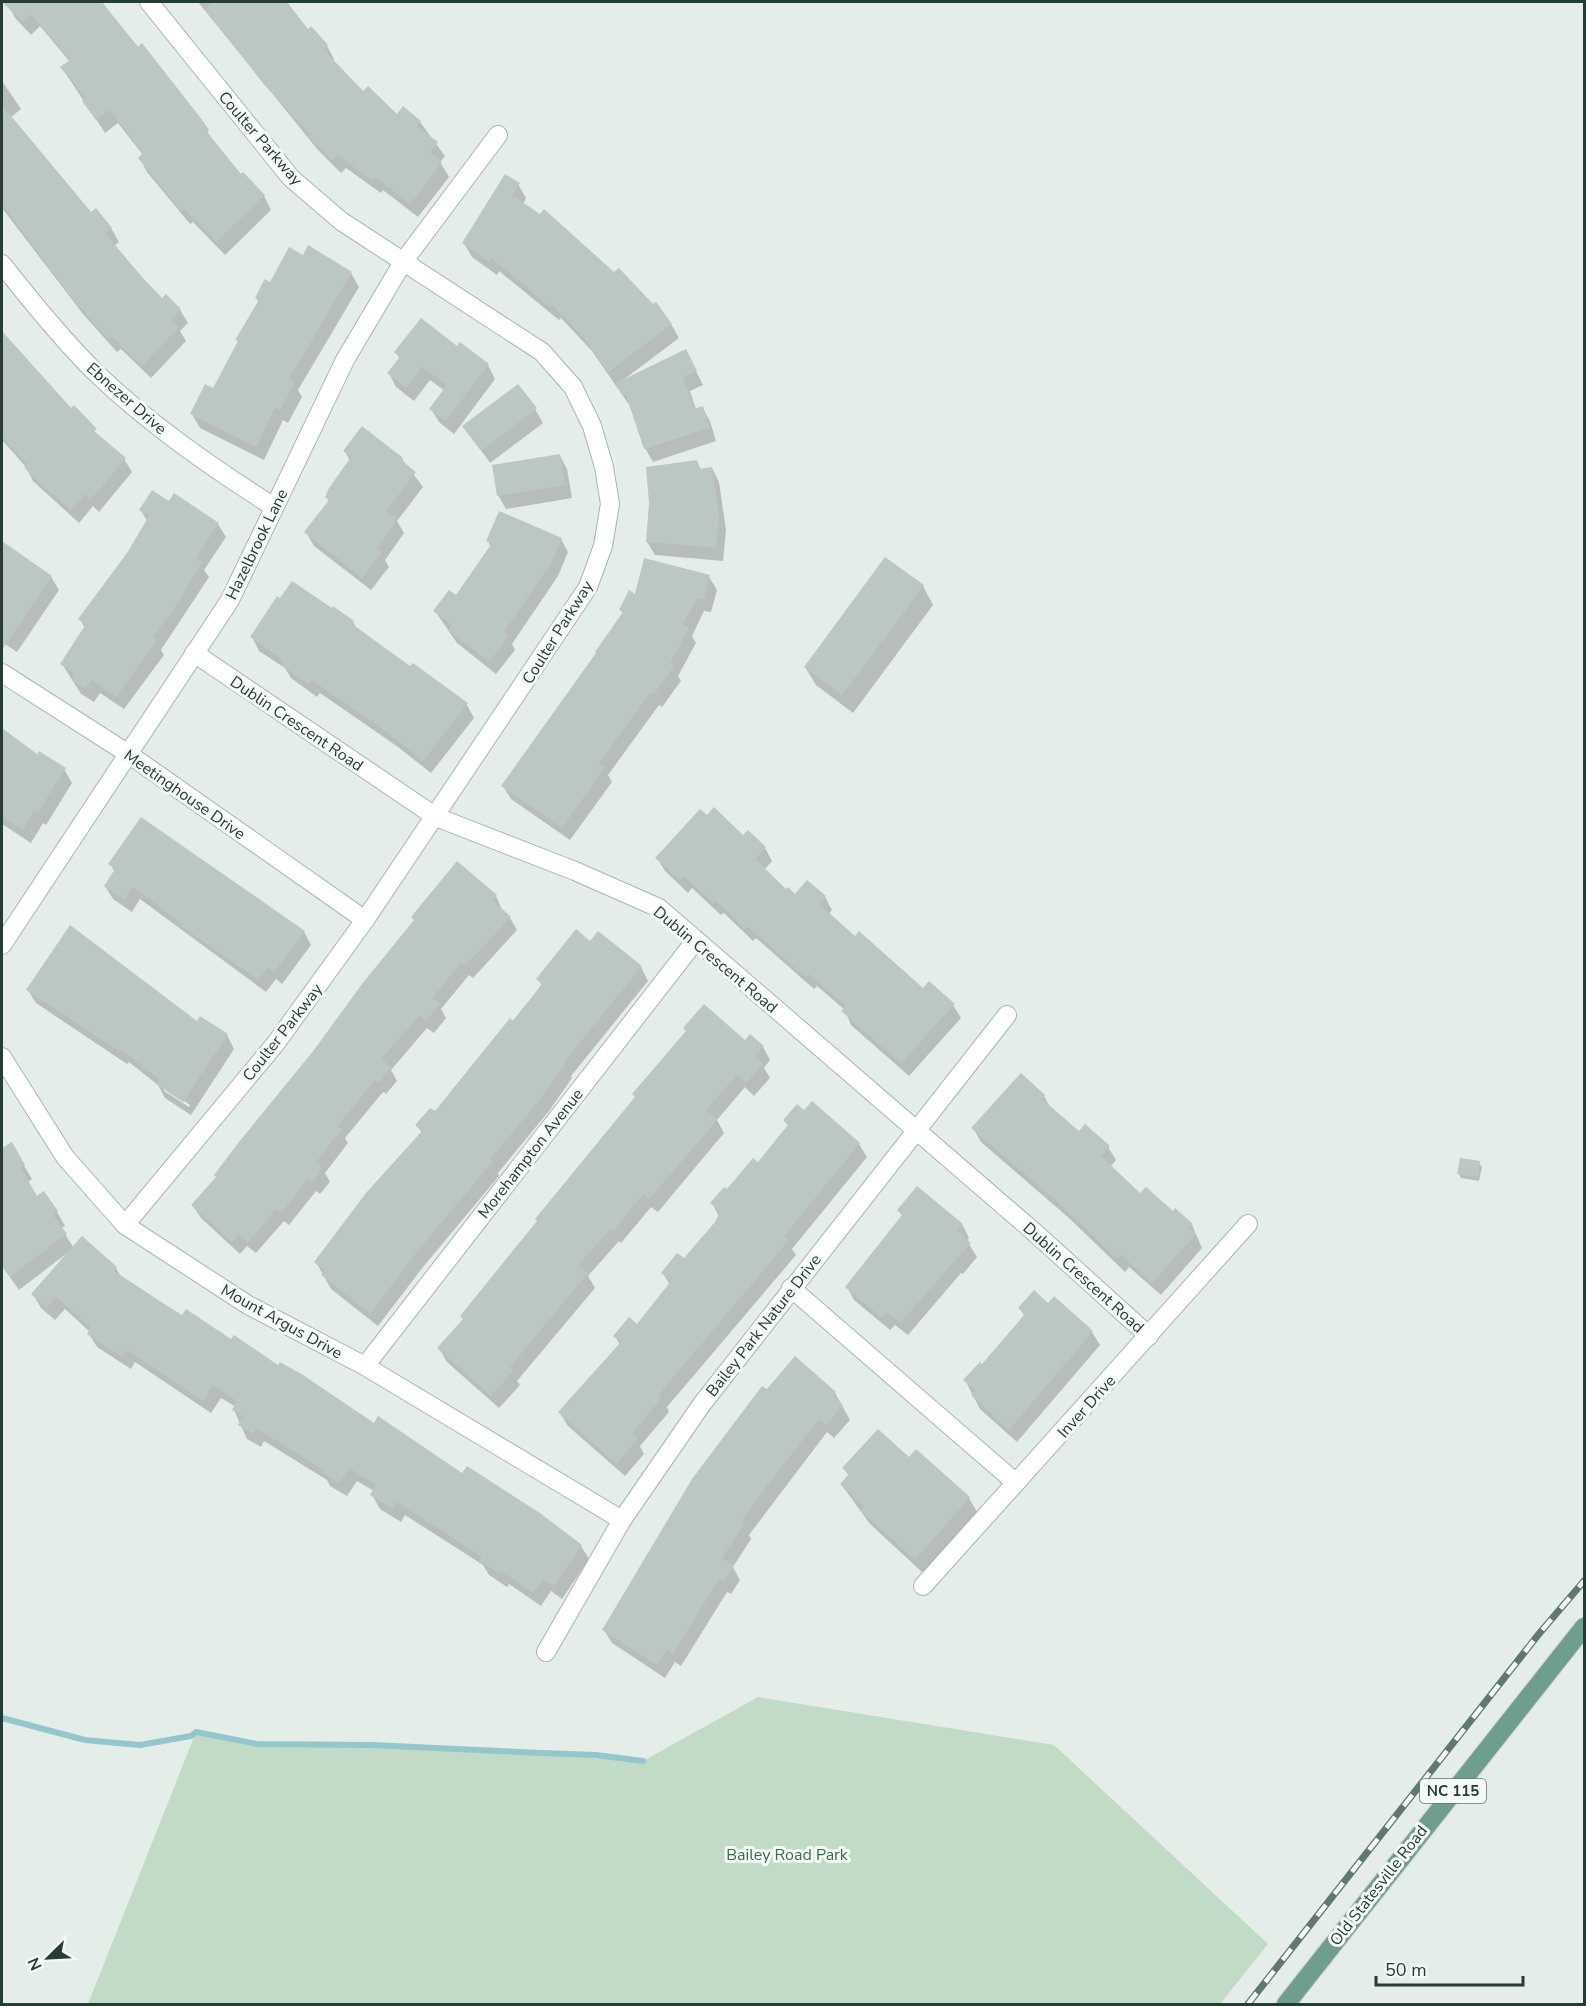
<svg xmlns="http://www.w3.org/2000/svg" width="1586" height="2006" viewBox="0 0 1586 2006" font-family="'Nunito Sans',sans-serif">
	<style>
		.green { fill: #c1dbc6 }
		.shadow { fill: #0003; fill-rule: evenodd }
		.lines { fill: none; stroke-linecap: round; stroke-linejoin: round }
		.stream { stroke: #94c7cb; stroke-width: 6 }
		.building { fill: #bbc7c2 }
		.minor-casing { stroke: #a8b5af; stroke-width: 20 }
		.major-casing { stroke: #c2c9c6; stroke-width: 20 }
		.minor { stroke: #fff; stroke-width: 18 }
		.major { stroke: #6f9d8e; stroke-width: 18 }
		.rail-casing { stroke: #617870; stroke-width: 7 }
		.rail { stroke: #f5f9f7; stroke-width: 4.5; stroke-dasharray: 14; stroke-linecap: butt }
		.labels { text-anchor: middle; stroke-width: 6; stroke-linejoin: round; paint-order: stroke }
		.shield { fill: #f5f9f7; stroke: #64756f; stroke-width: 1.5 }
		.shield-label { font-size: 15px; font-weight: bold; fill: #263d35 }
		.street-label { font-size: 16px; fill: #263d35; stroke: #f5f9f7 }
		.park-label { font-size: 16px; fill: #356f47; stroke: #f5f9f7 }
	</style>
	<rect width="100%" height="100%" fill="#e5ede9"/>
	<polygon class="green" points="758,1697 1054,1745 1268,1944 1220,2004 88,2004 196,1732 257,1744 372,1745 542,1753 596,1755 643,1761"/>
	<g class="shadow">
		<polygon points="6,2 100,2 202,122 215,145 241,176 264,196 271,210 225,255 193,222 190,224 147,172 140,158 143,155 118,123 105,133 62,68 70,62 40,26 31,35 16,19"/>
		<polygon points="198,2 285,2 308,31 327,46 334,59 332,61 363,93 397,116 420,122 445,156 440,162 449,177 418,217 383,190 381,193 346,168 341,173 318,150"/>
		<polygon points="2,81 21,109 10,118 91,214 111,228 119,242 114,246 162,300 180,310 188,323 180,331 186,341 151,378 121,349 117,352 83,314 2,208"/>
		<polygon points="518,184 526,198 523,204 671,324 679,338 623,380 693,365 703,385 690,391 696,409 702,407 710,421 716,441 653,462 645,448 632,409 592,351 561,318 559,320 499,271 497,275 472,257 464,243"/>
		<polygon points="303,257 351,273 359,287 298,390 302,397 288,423 283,420 264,460 200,428 192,414 214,390 239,343 237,340 259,303 256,298"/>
		<polygon points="2,333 71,410 124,459 132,472 99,512 93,506 79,523 33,481 26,467 2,440"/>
		<polygon points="457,349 488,365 495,379 454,434 439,422 431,409 445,391 430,380 414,401 396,387 389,373 400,359 396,353"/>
		<polygon points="535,409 543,423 490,463 464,426"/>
		<polygon points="345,451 402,459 423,487 397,521 404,533 385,560 389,567 371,590 314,546 306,532 329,502 327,497 350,461"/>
		<polygon points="560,456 567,469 572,498 506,509 498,495"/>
		<polygon points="697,461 701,470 712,468 719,482 726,530 723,561 655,555 647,542"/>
		<polygon points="169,504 218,524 226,537 204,570 209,577 161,650 164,655 124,709 100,693 94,702 81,694 62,664 85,628 80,619 129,554 147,521 141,510"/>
		<polygon points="561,539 568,552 558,576 512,644 515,650 496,674 457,643 435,611 457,597 491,547 488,541"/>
		<polygon points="2,543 51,577 59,590 17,652 2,642"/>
		<polygon points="709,577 717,590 711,612 704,611 692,636 696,643 678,676 681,681 662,707 659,705 608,775 612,782 570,840 511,799 503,786 598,654 623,614 621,610 636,596"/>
		<polygon points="923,586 933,605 853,713 816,685 805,667"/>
		<polygon points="353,622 357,629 411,668 467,705 474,718 431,773 398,747 320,693 317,697 291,678 285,668 259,651 252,637"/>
		<polygon points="2,731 38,756 64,769 72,783 46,825 43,823 31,843 2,824"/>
		<polygon points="707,817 765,848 772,861 764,870 787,892 795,896 825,897 832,910 828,915 855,938 923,990 953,1005 961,1018 909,1076 851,1025 845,1010 817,986 814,989 756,938 753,941 724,913 721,915 692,888 688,893 665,871 657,858"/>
		<polygon points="110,864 304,932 311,945 282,984 276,979 266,992 140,899 132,912 113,899 105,886 115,872"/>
		<polygon points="496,896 502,910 510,918 517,930 473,978 469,975 441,1009 446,1018 434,1033 427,1028 391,1070 397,1081 386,1094 383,1092 345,1138 348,1143 325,1173 330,1182 320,1194 316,1191 289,1225 284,1221 256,1253 247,1246 240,1254 201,1218 193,1206"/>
		<polygon points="590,943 641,967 648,981 571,1076 572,1078 549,1111 498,1173 499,1176 423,1267 378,1326 331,1289 316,1262 422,1133 417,1125 435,1113 542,986 538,979"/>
		<path d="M28,990L197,1023L227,1035L234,1049L191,1115L165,1098L158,1085L129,1062L127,1064L36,1003ZM164,1087L190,1105L189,1107L164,1091Z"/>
		<polygon points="745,1042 763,1047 770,1060 764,1068 770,1078 754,1096 745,1087 717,1120 724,1133 658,1212 651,1207 621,1243 619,1241 588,1276 595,1288 517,1381 520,1385 499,1408 447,1362 439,1348"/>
		<polygon points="1044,1096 1051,1109 1079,1133 1108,1147 1116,1160 1110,1167 1141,1195 1192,1225 1202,1248 1161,1295 1129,1267 1125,1272 1069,1218 981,1142 973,1128"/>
		<polygon points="785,1121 859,1144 867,1157 792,1249 796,1255 667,1407 669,1412 640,1446 644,1454 625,1476 568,1426 560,1413 620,1345 615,1336 638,1326 670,1285 663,1273 685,1260 716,1223 719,1216 712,1203 758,1164 789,1127"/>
		<polygon points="11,1144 32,1179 28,1182 37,1198 43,1194 57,1212 65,1226 61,1228 74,1248 116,1268 121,1277 168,1308 279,1367 581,1546 589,1559 562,1599 551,1591 541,1606 509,1584 507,1587 489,1575 483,1565 405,1515 401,1522 380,1509 372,1495 374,1491 357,1481 347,1496 330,1486 327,1480 264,1441 261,1447 247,1439 234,1410 236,1407 221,1398 211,1413 135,1362 131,1369 97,1347 89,1334 90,1332 65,1309 55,1320 41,1308 33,1294 66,1254 19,1290 2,1266 2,1150"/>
		<polygon points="1479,1163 1482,1167 1479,1181 1461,1178 1459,1174"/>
		<polygon points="899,1211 962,1224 969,1238 967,1241 977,1257 963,1274 961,1273 908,1335 895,1325 890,1330 854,1300 847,1287 903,1217"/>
		<polygon points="1054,1298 1092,1332 1100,1345 1017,1442 980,1409 965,1380 983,1366 1025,1317 1020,1309 1048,1305"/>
		<polygon points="767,1391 835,1393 850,1420 834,1438 827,1432 749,1535 751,1539 733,1567 740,1580 731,1594 727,1592 681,1666 675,1662 665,1678 612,1643 604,1630"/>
		<polygon points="916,1451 969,1498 977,1512 923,1573 870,1524 841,1484 849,1476 844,1468 909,1459"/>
	</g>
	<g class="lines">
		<polyline class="stream" points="2,1718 85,1740 140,1745 191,1736 196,1732 257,1744 372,1745 542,1753 596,1755 643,1761"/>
	</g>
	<g class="building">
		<polygon points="2,2 102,2 138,47 142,43 203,121 209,130 207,132 241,174 243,172 265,195 216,242 184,209 181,211 138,158 143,153 110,110 96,120 82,101 86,98 60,67 70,60 31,14 23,22"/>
		<polygon points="213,2 287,2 308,29 311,26 328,45 323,49 363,91 368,86 397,114 403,106 421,121 417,126 438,142 430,152 442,162 410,204 375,177 372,181 338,155 333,160 308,137 310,135 262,82 205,9"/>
		<polygon points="2,105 91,212 96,208 112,228 105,233 142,277 162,298 166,294 181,309 171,319 179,327 142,366 112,337 109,340 73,300 2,204"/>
		<polygon points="505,174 520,183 512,195 540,214 544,209 614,272 619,268 653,304 656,302 672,324 608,372 583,337 552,305 550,307 491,258 489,262 462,243"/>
		<polygon points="308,245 352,272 289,379 295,382 280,410 275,408 256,447 190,414 205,384 213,388 238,341 235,340 259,300 255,298 263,282 265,279 270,282 289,247 303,255"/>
		<polygon points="421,318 457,346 460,342 489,364 446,421 429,409 447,385 422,367 406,388 387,373 400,357 394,352"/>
		<polygon points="2,331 71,408 74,405 97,429 94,431 126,458 91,499 85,494 71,510 39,483 24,467 27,464 2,437"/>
		<polygon points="686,349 697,371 683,377 694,409 703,406 710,428 644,449 626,395 623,396 616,383"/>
		<polygon points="518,384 537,408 481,451 462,426"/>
		<polygon points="362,426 403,458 401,460 416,472 386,511 398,519 377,548 382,552 362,578 304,532 329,500 325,497 329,488 351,457 343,451"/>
		<polygon points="560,454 565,485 497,496 492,465"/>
		<polygon points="697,460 699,469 712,467 719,515 716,548 646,542 649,503 646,467"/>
		<polygon points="152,490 169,501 174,493 219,523 196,558 202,562 178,603 153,637 157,640 116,697 92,680 86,689 72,680 75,674 60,664 86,624 78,619 127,553 149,516 139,510"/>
		<polygon points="499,511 562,538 551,563 504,632 509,636 489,662 448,630 452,625 433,611 449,590 456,595 492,543 486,541"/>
		<polygon points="2,541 52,576 2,650"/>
		<polygon points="885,557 924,585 842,695 804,667"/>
		<polygon points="644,558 710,575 704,600 697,598 683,624 689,628 670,663 674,666 654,694 651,692 599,763 605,767 562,828 501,786 596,653 595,652 623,612 619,610 629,590 635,594"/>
		<polygon points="292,581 332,608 333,606 354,621 352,624 410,666 413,663 468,703 423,761 388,733 312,680 309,684 281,665 284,661 250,637 277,596 280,598"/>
		<polygon points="2,728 37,754 39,751 66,768 38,812 35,810 23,830 2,817"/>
		<polygon points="714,807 743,835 748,830 766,847 755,859 786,889 788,887 795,894 807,880 826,896 819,904 855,936 859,931 923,988 929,981 955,1004 901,1063 841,1011 846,1006 809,974 806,977 747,926 745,929 715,900 713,903 684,876 680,880 655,858 700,809 707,815"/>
		<polygon points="141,817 305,931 274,972 268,968 258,980 181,926 183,924 133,887 124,900 104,886 115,869 108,864"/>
		<polygon points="457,861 497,895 492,900 511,917 465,966 461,963 432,998 440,1004 426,1021 419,1016 381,1059 391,1067 378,1083 375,1080 337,1126 342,1129 316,1162 323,1168 312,1182 308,1179 281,1213 276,1209 248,1242 239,1234 232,1242 191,1205 216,1177 214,1175 239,1142 314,1050 362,984 414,920 411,917"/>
		<polygon points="70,925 197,1021 200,1016 228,1034 183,1102 156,1084 159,1079 120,1049 119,1051 26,990"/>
		<polygon points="576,929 590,941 598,931 642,966 564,1062 566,1063 542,1097 490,1159 493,1161 416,1253 370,1314 321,1275 325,1271 314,1262 366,1193 422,1131 415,1125 430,1108 435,1111 510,1018 513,1021 542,984 536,979"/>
		<polygon points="704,1004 745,1040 750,1034 764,1046 755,1056 763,1063 746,1083 737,1075 706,1110 717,1119 707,1132 649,1199 643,1194 613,1231 611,1229 578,1265 588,1273 510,1367 513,1371 491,1396 437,1348 463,1319 460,1316 537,1221 535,1219 635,1097 632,1094 686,1031 683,1028"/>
		<polygon points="1021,1073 1045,1095 1042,1099 1079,1131 1085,1124 1110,1146 1101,1156 1140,1193 1146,1187 1173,1211 1175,1208 1193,1224 1189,1228 1196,1234 1152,1283 1121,1255 1117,1259 1060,1204 971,1128"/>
		<polygon points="812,1101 860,1143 784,1236 789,1240 659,1394 662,1397 632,1434 638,1439 616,1464 558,1412 621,1342 613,1336 629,1317 637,1324 671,1281 661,1273 677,1253 684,1258 715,1222 720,1212 710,1203 724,1187 727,1189 753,1158 758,1162 788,1125 783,1120 797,1104 804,1110"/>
		<polygon points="12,1142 25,1165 21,1168 37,1196 44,1191 58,1211 53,1215 67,1234 10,1277 2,1266 2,1148"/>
		<polygon points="1460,1158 1480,1161 1478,1177 1457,1174"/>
		<polygon points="917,1186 963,1224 957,1230 971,1243 900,1323 887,1312 882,1318 845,1287 902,1215 897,1210"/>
		<polygon points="82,1236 117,1267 114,1271 169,1307 182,1315 186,1309 231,1339 234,1335 278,1365 280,1362 303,1375 374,1423 378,1416 462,1473 467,1466 540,1513 582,1545 554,1586 543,1579 533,1593 501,1571 499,1574 479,1561 482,1557 397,1502 393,1509 370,1495 376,1485 349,1468 339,1484 321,1472 323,1470 256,1428 253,1434 238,1425 243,1416 232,1410 237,1401 213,1385 203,1401 127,1350 122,1357 87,1334 91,1327 56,1297 47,1308 31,1294"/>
		<polygon points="1034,1290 1048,1303 1054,1296 1093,1331 1009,1430 971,1395 975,1390 963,1380 980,1362 982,1364 1025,1314 1018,1308"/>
		<polygon points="795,1356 836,1392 833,1396 843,1405 826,1425 819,1419 768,1484 741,1522 744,1524 722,1558 734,1566 723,1582 719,1579 673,1654 667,1649 657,1665 602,1630 692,1479 762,1386 767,1389"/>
		<polygon points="878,1429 909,1457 916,1449 970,1497 915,1560 860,1510 864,1507 840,1484 849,1474 842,1468"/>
	</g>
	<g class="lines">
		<g class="minor-casing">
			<g id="minor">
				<path d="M2,264C31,301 61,338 95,372C149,424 211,467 274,507"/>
				<polyline points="194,653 436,817 575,871 659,908 1033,1231 1149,1336"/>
				<polyline points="2,673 127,753 365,920"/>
				<polyline points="2,945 230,600 345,360 403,262 498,135"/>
				<polyline points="2,1057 65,1157 125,1225 248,1305 365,1366 622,1520"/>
				<polyline points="125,1225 276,1043 365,920 588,587 603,546 610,504 604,467 592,426 573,387 542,352 341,221 291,178 149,2"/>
				<polyline points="791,1288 1016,1483"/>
				<polyline points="365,1366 696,940"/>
				<polyline points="923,1586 1248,1224"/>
				<polyline points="546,1652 622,1520 702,1404 1007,1015"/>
			</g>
		</g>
		<g class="major-casing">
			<polyline id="major" points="1286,2004 1584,1627"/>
		</g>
		<use href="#minor" class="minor"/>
		<use href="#major" class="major"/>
		<g class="rail-casing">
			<polyline id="rail" points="1248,2004 1538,1635 1584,1581"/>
		</g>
		<use href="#rail" class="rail"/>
	</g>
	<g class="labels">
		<rect class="shield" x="1420" y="1779" width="66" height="24" rx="4.5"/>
		<g class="shield-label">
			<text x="1453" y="1796">NC 115</text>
		</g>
		<g class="street-label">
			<text transform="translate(261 138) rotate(49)" y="6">Coulter Parkway</text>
			<text transform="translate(127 398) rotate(41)" y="6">Ebnezer Drive</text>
			<text transform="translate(256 544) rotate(-64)" y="6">Hazelbrook Lane</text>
			<text transform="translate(557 632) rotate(-58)" y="6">Coulter Parkway</text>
			<text transform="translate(297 723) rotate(34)" y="6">Dublin Crescent Road</text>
			<text transform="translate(185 794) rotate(35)" y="6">Meetinghouse Drive</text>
			<text transform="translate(716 959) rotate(40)" y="6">Dublin Crescent Road</text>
			<text transform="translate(282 1032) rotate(-52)" y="6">Coulter Parkway</text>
			<text transform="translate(530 1153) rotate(-52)" y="6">Morehampton Avenue</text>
			<text transform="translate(1084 1277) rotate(42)" y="6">Dublin Crescent Road</text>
			<text transform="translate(282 1321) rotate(29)" y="6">Mount Argus Drive</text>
			<text transform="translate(763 1325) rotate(-52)" y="6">Bailey Park Nature Drive</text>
			<text transform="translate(1086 1406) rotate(-48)" y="6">Inver Drive</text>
			<text transform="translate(1378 1885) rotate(-52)" y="6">Old Statesville Road</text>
		</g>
		<g class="park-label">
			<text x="787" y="1860">Bailey Road Park</text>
		</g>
	</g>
	<rect width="1586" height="2006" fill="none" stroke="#263d35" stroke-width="6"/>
	<g transform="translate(48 1958) rotate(246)" stroke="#f5f9f7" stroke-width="4.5" paint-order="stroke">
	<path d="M0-4.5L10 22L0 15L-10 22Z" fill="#263d35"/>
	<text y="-9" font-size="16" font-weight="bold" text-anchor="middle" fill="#263d35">N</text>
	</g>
	<path d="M1376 1976v9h147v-9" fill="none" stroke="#263d35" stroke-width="3"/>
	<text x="1385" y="1976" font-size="18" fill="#263d35" stroke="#f5f9f7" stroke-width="4.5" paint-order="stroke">50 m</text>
</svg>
